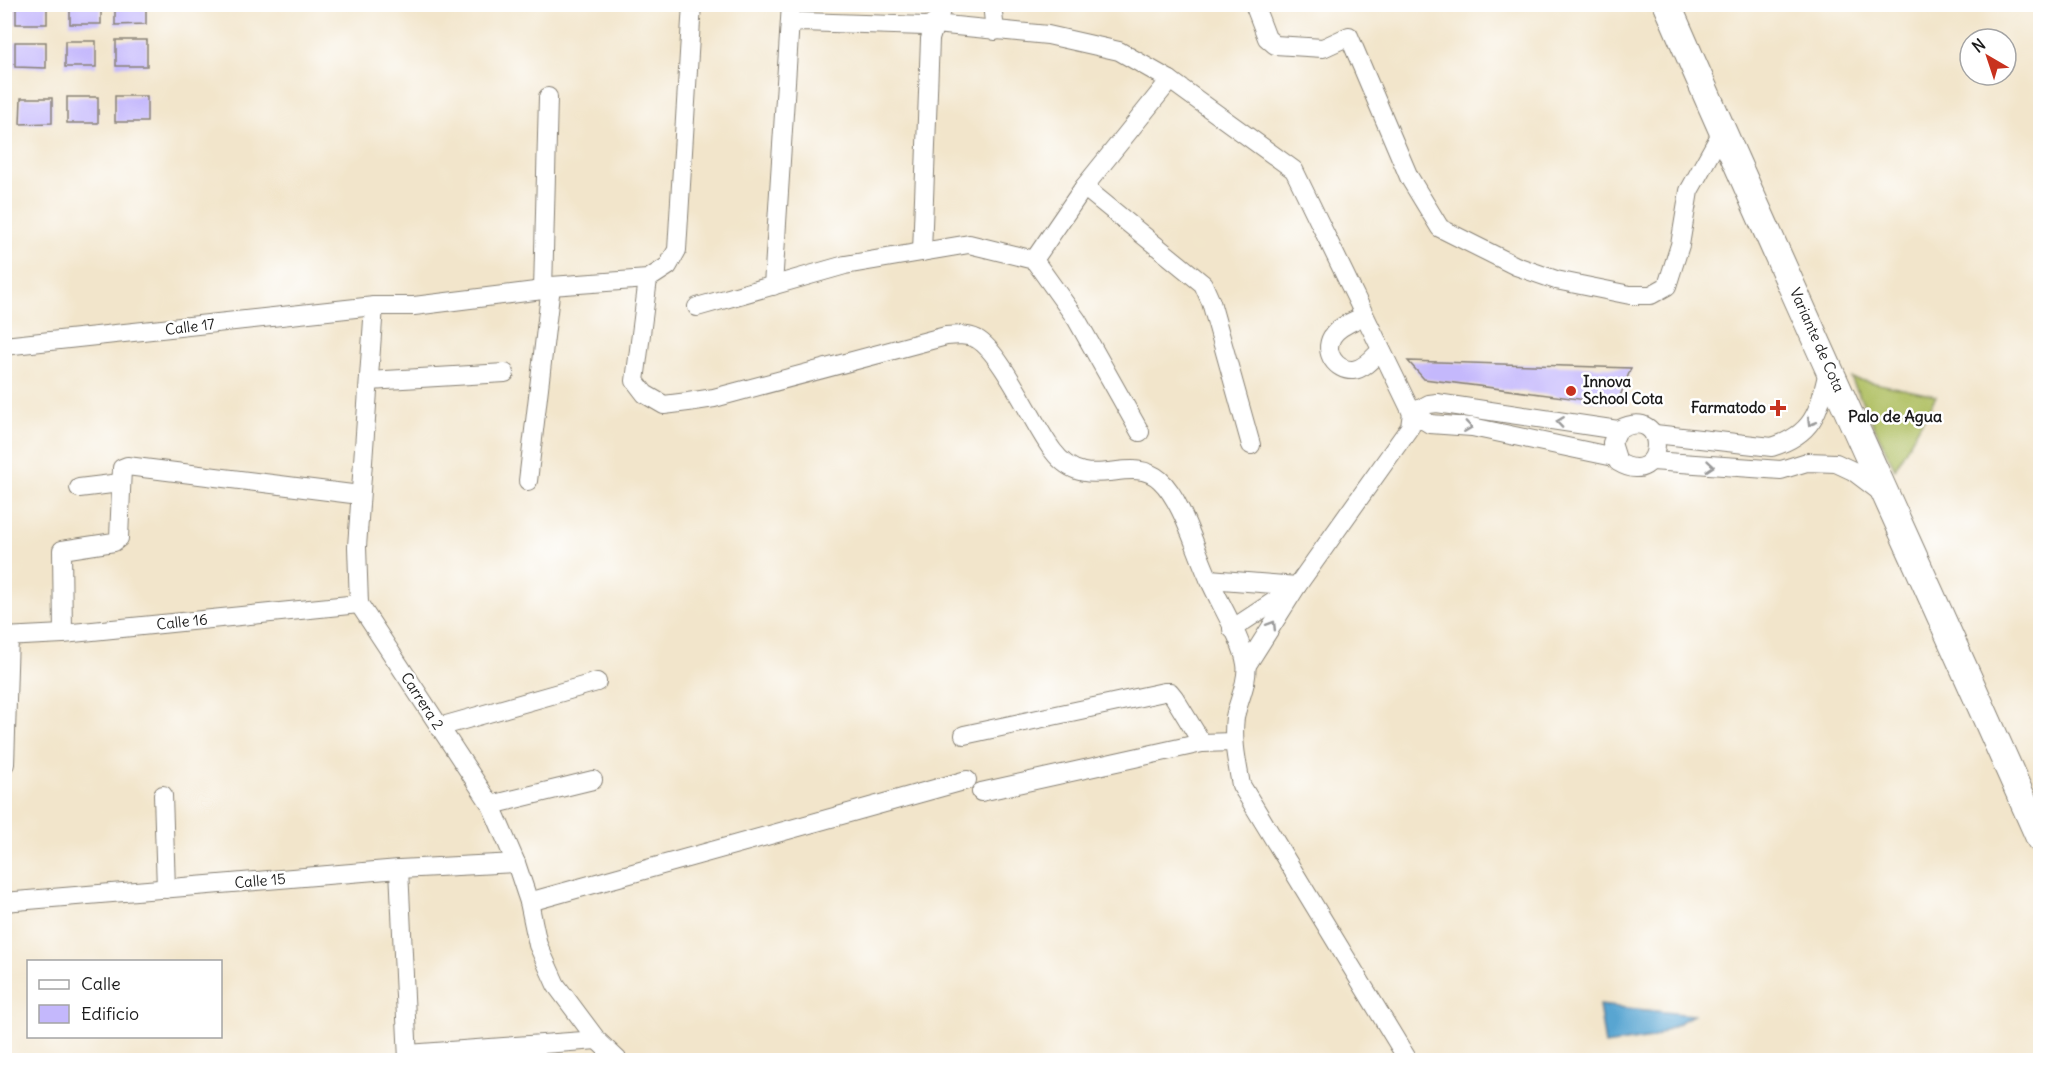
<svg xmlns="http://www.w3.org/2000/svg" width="2045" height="1065" viewBox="0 0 2045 1065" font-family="Delius,sans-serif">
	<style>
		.green { fill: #b0c063; stroke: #666e40; stroke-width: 1.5 }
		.water { fill: #58a5d1; stroke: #3a6076; stroke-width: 1.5 }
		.building { fill: #c4b8fc }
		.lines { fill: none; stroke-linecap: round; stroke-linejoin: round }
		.street-casing { stroke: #878074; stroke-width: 20 }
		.primary-casing { stroke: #878074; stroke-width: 29 }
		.street { stroke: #fff; stroke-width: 18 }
		.primary { stroke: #fff; stroke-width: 27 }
		.oneway { stroke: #999 }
		.poi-dot { fill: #c8321e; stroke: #fff; stroke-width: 2 }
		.labels { text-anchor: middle; stroke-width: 5; stroke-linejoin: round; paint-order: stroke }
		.street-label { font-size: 15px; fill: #1c1c1c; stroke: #fff }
		.poi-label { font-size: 15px; font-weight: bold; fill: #1c1c1c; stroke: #fff; text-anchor: start }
		.neighbourhood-label { font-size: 16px; font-weight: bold; fill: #1c1c1c; stroke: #fff }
	</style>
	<rect width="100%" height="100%" fill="#fff"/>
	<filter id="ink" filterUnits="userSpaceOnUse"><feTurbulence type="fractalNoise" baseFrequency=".0167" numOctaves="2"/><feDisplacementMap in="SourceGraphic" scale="12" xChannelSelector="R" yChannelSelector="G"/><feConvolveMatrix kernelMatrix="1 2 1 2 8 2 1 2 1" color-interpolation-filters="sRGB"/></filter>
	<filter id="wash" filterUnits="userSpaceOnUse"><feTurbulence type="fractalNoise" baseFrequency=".008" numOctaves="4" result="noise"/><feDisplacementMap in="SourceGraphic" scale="24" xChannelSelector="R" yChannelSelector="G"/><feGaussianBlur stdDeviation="1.35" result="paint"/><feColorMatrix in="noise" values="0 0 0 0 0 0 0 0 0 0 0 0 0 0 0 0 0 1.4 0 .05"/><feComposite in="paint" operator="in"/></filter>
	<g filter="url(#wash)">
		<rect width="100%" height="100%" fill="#f2e5cb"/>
		<polygon class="green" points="1851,378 1936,396 1895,469"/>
		<polygon class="water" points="1599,1005 1693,1015 1652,1038 1605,1045"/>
		<g id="blocks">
			<g class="building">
				<rect x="16" y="4" width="31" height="20"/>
				<rect x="70" y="4" width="31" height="20"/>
				<polygon points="115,4 146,4 146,24 115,25"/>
				<rect x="116" y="40" width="31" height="26"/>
				<rect x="65" y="41" width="31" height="26"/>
				<polygon points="15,42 46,42 46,68 15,67"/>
				<rect x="115" y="96" width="32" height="26"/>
				<rect x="67" y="97" width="31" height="26"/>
				<polygon points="21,98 52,98 52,123 20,124"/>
				<polygon points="1408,361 1631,368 1617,404 1424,379"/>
			</g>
		</g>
	</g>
	<g filter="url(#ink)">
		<use href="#blocks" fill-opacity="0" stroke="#878074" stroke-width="1.5"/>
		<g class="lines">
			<g class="street-casing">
				<g id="street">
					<polyline points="992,4 995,31"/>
					<polyline points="1254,4 1267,38 1275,45 1323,48 1349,36 1409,177 1440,228 1516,266 1556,280 1630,295 1651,295 1667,286 1680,245 1689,191 1722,132"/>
					<polyline points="790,24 802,22 925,26 935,24 944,4"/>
					<polyline points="1084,187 1203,284 1211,302 1251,445"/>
					<polyline points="922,252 930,39 935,24 1048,35 1119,51 1170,80 1294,170 1412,413 1430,424 1472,427 1614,457"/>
					<polyline points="1034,260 1084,187 1170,80"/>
					<path d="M648,279L635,381L645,394L664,405L688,402L714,398L946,336C956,335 967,334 977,339C1001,352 1034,426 1053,451C1087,497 1129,452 1160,480C1183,501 1196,553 1210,581C1220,604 1243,641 1246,664C1249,680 1238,702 1235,717C1232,741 1237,762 1241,785L1408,1060"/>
					<polyline points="773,286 791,4"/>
					<polyline points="543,290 548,97"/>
					<polyline points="374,306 357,547 359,604 491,805 516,863 529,902 538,945 556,985 597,1040 618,1060"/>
					<polyline points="697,307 845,265 969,244 1034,260 1077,320 1140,432"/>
					<path d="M1364,316C1354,321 1338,326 1332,337C1323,352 1336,371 1353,370C1364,369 1373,358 1380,351"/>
					<polyline points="4,346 374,306 414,306 543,290 551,286 648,279 668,266 677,250 692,4"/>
					<polyline points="369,381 505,373"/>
					<path d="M1412,413L1429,404L1437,403L1618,430C1671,402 1666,491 1618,462L1612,443L1618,430"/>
					<path d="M1655,434L1772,447C1817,433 1819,408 1829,367"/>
					<polyline points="1652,461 1781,470 1807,462 1836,463 1853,471 1882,493"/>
					<polyline points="528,481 551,286"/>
					<polyline points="79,488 120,483"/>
					<polyline points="1209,579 1297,586"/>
					<polyline points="1232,629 1291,590"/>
					<polyline points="63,634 62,550 114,542 119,538 122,468 127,466 360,495"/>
					<polyline points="4,637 63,634 359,604"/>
					<polyline points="1247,665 1297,586 1410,427 1412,413"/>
					<polyline points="439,727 597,682"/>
					<polyline points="964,735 1164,692 1170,692 1174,697 1202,743 1233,742"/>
					<polyline points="5,764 9,636"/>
					<polyline points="981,792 1202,743"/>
					<polyline points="163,795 166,889"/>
					<polyline points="491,805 593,780"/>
					<polyline points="399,869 408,1060"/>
					<polyline points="4,902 399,869 516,863"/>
					<polyline points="529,902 967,780"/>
					<polyline points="408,1054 597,1040"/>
				</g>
			</g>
			<g class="primary-casing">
				<path id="primary" d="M1667,4C1788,284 1917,560 2040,839"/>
			</g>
			<use href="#street" class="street"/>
			<use href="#primary" class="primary"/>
		</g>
		<defs><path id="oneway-chevron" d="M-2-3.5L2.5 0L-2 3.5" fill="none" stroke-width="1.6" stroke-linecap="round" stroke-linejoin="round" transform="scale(1.5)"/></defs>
		<g class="oneway">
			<use href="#oneway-chevron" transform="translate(1560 422) rotate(-172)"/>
			<use href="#oneway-chevron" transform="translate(1811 422) rotate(122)"/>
			<use href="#oneway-chevron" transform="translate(1468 427) rotate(8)"/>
			<use href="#oneway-chevron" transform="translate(1710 466) rotate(5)"/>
			<use href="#oneway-chevron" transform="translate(1272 625) rotate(-58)"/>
		</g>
	</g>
	<g class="poi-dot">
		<circle cx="1571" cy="391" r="6"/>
		<path d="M1775 399h6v6h6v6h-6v6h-6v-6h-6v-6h6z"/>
	</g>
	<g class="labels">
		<g class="street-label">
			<text transform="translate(190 327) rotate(-7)" y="5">Calle 17</text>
			<text transform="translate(1817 340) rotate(66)" y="5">Variante de Cota</text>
			<text transform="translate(182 622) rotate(-6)" y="5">Calle 16</text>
			<text transform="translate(422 701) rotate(57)" y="5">Carrera 2</text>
			<text transform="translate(260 881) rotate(-5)" y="5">Calle 15</text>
		</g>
		<g class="poi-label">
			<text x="1583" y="387">Innova<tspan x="1583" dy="17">School Cota</tspan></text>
			<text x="1766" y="413" text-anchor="end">Farmatodo</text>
		</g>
		<g class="neighbourhood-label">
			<text x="1895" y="422">Palo de Agua</text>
		</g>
	</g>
	<rect width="2045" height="1065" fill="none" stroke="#fff" stroke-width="24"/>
	<rect x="27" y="960" width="195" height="78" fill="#ffffff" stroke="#a4a4a4" stroke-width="1.5"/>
	<rect x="39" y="980" width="30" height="9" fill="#ffffff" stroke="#a4a4a4" stroke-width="1.5"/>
	<text x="81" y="990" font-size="18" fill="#1c1c1c">Calle</text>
	<rect x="39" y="1005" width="30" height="18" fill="#c4b8fc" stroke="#a4a4a4" stroke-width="1.5"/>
	<text x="81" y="1020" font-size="18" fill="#1c1c1c">Edificio</text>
	<g transform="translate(1988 57) rotate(321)"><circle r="28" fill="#ffffff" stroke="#a4a4a4" stroke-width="1.5"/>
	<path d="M0-4.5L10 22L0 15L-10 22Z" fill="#c8321e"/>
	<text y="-9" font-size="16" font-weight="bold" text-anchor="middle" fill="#1c1c1c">N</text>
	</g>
</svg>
